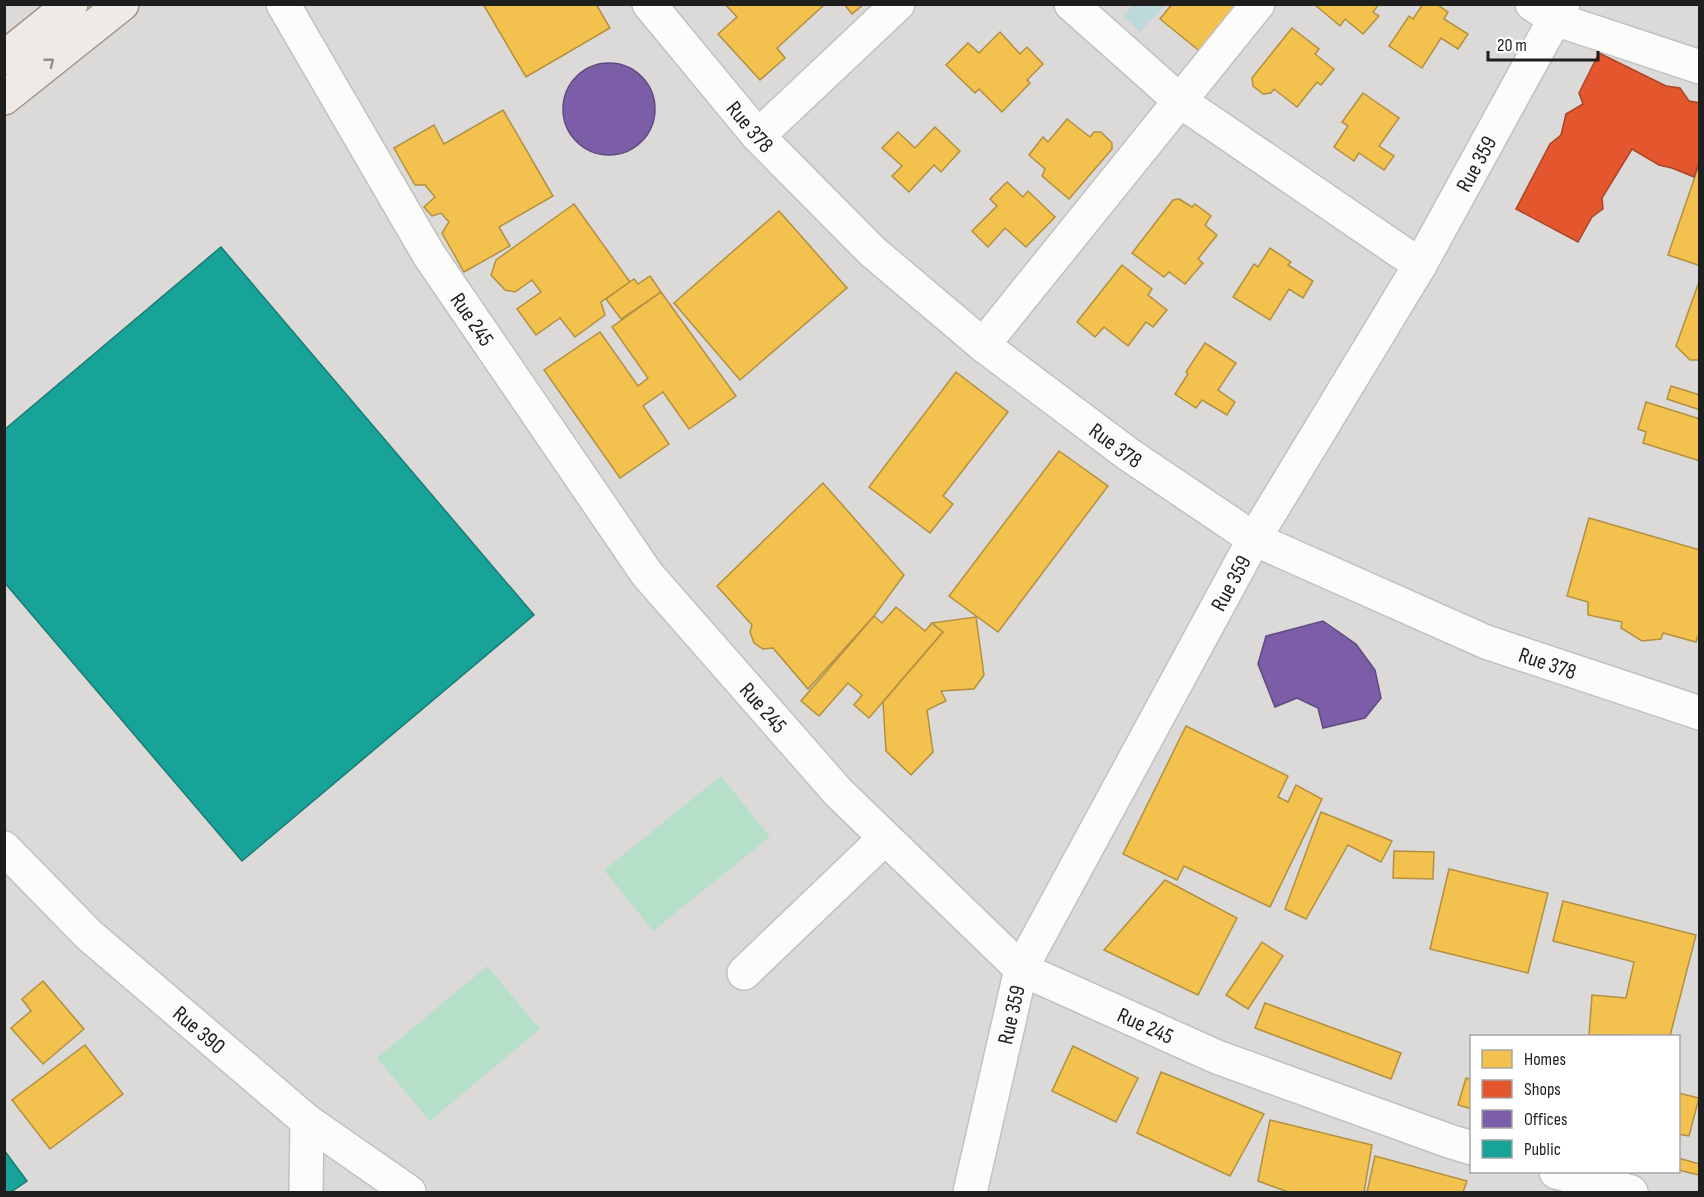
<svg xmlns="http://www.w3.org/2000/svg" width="1704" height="1197" viewBox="0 0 1704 1197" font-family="'Sofia Sans Condensed',sans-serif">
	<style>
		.residential { fill: #dbdad8; fill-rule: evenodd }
		.pitch { fill: #b6dfc9 }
		.water { fill: #bdd9dc }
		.homes { fill: #f2c14e; stroke: #b29040; stroke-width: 1.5 }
		.shops { fill: #e4572e; stroke: #a94629; stroke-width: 1.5 }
		.offices { fill: #7b5ea7; stroke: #5f4b7e; stroke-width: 1.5 }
		.public { fill: #17a398; stroke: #197b73; stroke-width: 1.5 }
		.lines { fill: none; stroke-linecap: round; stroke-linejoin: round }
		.minor-casing { stroke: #c2c1bf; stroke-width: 36 }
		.major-casing { stroke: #a09486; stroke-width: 36 }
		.minor { stroke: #fcfcfb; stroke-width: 33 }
		.major { stroke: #efeae5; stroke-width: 33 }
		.oneway { stroke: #918e8b }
		.labels { text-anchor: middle; stroke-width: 6; stroke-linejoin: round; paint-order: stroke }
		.street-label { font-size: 22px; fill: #1e1e1e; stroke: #fff }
	</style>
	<rect width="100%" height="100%" fill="#eceae7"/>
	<path class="residential" d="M5,5H1699V1192H5ZM1472,1036H1678V1172H1472Z"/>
	<g class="pitch">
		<polygon points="721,776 770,837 653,931 604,870"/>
		<polygon points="487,966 540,1029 430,1121 377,1058"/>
	</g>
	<polygon class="water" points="1133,5 1133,4 1165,5 1140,32 1123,16"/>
	<g class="homes">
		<polygon points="483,4 596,4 610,28 526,77"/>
		<polygon points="725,4 825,4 777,48 785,58 760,80 718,34 737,17"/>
		<polygon points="844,4 864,4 852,14"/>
		<polygon points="1172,4 1240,4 1202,53 1160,19"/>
		<polygon points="1314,4 1379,4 1373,12 1379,16 1363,34 1345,19 1340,26"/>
		<polygon points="1423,4 1436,4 1448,12 1444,19 1468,34 1458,49 1441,38 1422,68 1389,46 1409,16 1413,19"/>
		<polygon points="1292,28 1319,49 1315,54 1334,69 1321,85 1317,82 1297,107 1274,89 1271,93 1263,94 1253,86 1252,78"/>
		<polygon points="1000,32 1020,54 1027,47 1043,64 1027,80 1030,83 1002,112 979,89 975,93 946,65 968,43 979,53"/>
		<polygon points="1363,93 1399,118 1379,146 1394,156 1384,170 1359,153 1354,161 1334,147 1348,126 1342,122"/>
		<polygon points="503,110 553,196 499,227 510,246 464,272 442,233 449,222 441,213 432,216 424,207 435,197 425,185 415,185 394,148 434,125 444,144"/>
		<polygon points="1067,119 1090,137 1094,132 1101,132 1112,143 1112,149 1069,199 1042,176 1045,169 1029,155 1043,137 1048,142"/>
		<polygon points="935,127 960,151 941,172 934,165 909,192 892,176 902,166 882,148 898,132 915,148"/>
		<polygon points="1700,162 1700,262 1698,265 1668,255"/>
		<polygon points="1007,182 1023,197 1028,191 1055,217 1026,247 1005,228 988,247 972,231 997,206 990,199"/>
		<polygon points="1179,199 1192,207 1195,204 1211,216 1205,225 1217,235 1198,259 1203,263 1185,284 1169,272 1164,277 1132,253 1173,200"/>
		<polygon points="574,204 630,282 601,302 605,315 575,337 560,318 536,335 517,309 541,292 532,280 515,292 505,290 491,275 496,260"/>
		<polygon points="779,211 847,288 740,380 674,303"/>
		<polygon points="1270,248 1291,262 1288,265 1313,281 1303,298 1289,289 1270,320 1233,297 1254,264 1258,267"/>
		<polygon points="1122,265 1152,289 1148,295 1167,310 1153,327 1146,322 1128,346 1104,327 1095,337 1077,322"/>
		<polygon points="650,276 661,292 621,319 606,299 634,279 638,284"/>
		<polygon points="1700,279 1700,360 1690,360 1676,346"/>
		<polygon points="661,292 736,396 689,429 663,392 643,406 669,444 620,478 544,370 600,332 638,386 648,378 612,327"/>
		<polygon points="1205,343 1236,363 1218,390 1235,402 1227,415 1202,400 1196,408 1175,394 1188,374 1186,372"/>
		<polygon points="956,372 1008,412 943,496 953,504 930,533 869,487"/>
		<polygon points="1671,386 1700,395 1700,410 1667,399"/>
		<polygon points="1646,402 1700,419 1700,461 1643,443 1646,432 1638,429"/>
		<polygon points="1059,451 1108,486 998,632 949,596"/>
		<polygon points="823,483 904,575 874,616 808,689 773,648 763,649 754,643 750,632 752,625 717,586"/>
		<polygon points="1589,518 1700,550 1700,636 1698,636 1696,642 1663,633 1661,639 1642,641 1621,628 1622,622 1588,615 1588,602 1567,596"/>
		<polygon points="896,607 925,631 932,623 943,632 869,718 854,705 862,695 848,683 819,716 801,701 874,616 882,623"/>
		<polygon points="976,617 984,675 974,689 941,691 946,701 927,710 933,752 911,775 886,751 883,702 943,632 932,623"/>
		<polygon points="1186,726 1288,776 1278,797 1288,802 1296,785 1322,799 1270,907 1184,866 1177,880 1123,854"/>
		<polygon points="1321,812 1392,841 1381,862 1348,845 1306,919 1285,909"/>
		<polygon points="1394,851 1434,852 1433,879 1393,878"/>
		<polygon points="1449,869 1548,893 1528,973 1430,949"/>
		<polygon points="1165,880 1237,918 1198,995 1104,950"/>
		<polygon points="1563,901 1696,935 1670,1036 1589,1035 1592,995 1626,998 1634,962 1553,941"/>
		<polygon points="1262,942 1283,956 1248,1009 1226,995"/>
		<polygon points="43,981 84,1029 43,1064 11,1028 31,1011 22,999"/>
		<polygon points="1265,1003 1401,1053 1391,1079 1255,1028"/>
		<polygon points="85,1045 123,1094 50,1149 12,1100"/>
		<polygon points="1073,1046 1138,1078 1116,1122 1052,1091"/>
		<polygon points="1161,1072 1264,1114 1230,1176 1137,1133"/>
		<polygon points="1466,1078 1472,1080 1472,1109 1458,1105"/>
		<polygon points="1678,1093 1699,1098 1689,1136 1678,1134"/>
		<polygon points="1270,1120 1372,1145 1364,1192 1288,1192 1258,1181"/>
		<polygon points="1375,1156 1467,1181 1463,1192 1367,1192"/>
		<polygon points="1678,1158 1700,1164 1699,1175 1678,1170"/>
	</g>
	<polygon class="shops" points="1599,53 1666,86 1680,88 1689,101 1700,103 1700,160 1694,177 1672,168 1659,165 1632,149 1602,198 1603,209 1592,217 1578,242 1516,209 1550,144 1561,135 1566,114 1583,104 1579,93"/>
	<g class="offices">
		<circle cx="609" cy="109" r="46"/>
		<polygon points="1323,621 1356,644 1375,670 1381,698 1365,718 1323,728 1318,708 1297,698 1275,707 1258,664 1266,636"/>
	</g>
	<g class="public">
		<polygon points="221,247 534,615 242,861 4,582 4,430"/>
		<polygon points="4,1150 27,1181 11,1192 4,1192"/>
	</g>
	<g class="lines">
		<g class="minor-casing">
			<g id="minor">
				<path id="s1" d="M283,4L429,255L647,574L838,792L1021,969L1217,1057L1449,1141L1472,1148"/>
				<path id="s2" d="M649,4L758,136L873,252L983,345L1128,454L1254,539L1486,642L1700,713"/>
				<polyline points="1071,4 1180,101 1420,265"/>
				<polyline points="1532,4 1555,19 1700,67"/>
				<polyline points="758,136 898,4"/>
				<polyline points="983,345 1258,4"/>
				<path id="s3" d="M4,848L89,935L307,1121L409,1192"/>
				<polyline points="744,973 885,838"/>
				<polyline points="1556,1172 1631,1192"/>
				<polyline points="306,1192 307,1121"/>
				<path id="s4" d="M970,1192L1021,969L1254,539L1420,265L1563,4"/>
			</g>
		</g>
		<g class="major-casing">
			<g id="major">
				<polyline points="4,58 71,4"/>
				<polyline points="4,98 122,4"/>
			</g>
		</g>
		<use href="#minor" class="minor"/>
		<use href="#major" class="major"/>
	</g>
	<defs><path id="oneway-chevron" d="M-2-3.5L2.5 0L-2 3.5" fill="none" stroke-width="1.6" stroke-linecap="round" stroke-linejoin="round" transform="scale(1.5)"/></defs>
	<use class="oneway" href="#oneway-chevron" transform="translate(50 62) rotate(-38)"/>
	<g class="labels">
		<g class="street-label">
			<text dy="8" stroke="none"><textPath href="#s2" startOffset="159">Rue 378</textPath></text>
			<text dy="8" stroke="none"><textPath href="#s4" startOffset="1154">Rue 359</textPath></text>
			<text dy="8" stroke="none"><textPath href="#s1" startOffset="368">Rue 245</textPath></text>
			<text dy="8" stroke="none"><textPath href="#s2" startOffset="645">Rue 378</textPath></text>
			<text dy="8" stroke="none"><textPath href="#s4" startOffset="668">Rue 359</textPath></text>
			<text dy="8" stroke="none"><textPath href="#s2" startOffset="1131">Rue 378</textPath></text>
			<text dy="8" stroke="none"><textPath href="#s1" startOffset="854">Rue 245</textPath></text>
			<text dy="8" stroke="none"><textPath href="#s4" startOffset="182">Rue 359</textPath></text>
			<text dy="8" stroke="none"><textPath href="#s1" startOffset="1358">Rue 245</textPath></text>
			<text dy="8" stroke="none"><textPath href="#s3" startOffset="267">Rue 390</textPath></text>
		</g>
	</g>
	<rect width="1704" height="1197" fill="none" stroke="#1e1e1e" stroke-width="12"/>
	<rect x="1470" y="1035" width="210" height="138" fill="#ffffff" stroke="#a5a5a5" stroke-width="1.5"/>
	<rect x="1482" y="1050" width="30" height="18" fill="#f2c14e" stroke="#a5a5a5" stroke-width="1.5"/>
	<text x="1524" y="1065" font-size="18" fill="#1e1e1e">Homes</text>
	<rect x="1482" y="1080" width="30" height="18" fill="#e4572e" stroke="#a5a5a5" stroke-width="1.5"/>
	<text x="1524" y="1095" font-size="18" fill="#1e1e1e">Shops</text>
	<rect x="1482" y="1110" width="30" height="18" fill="#7b5ea7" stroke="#a5a5a5" stroke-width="1.5"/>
	<text x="1524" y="1125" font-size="18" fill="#1e1e1e">Offices</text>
	<rect x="1482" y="1140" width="30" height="18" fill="#17a398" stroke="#a5a5a5" stroke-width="1.5"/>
	<text x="1524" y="1155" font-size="18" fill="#1e1e1e">Public</text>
	<path d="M1488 51v9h110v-9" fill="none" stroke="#1e1e1e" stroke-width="3"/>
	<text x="1497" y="51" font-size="18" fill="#1e1e1e" stroke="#ffffff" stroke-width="4.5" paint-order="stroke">20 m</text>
</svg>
